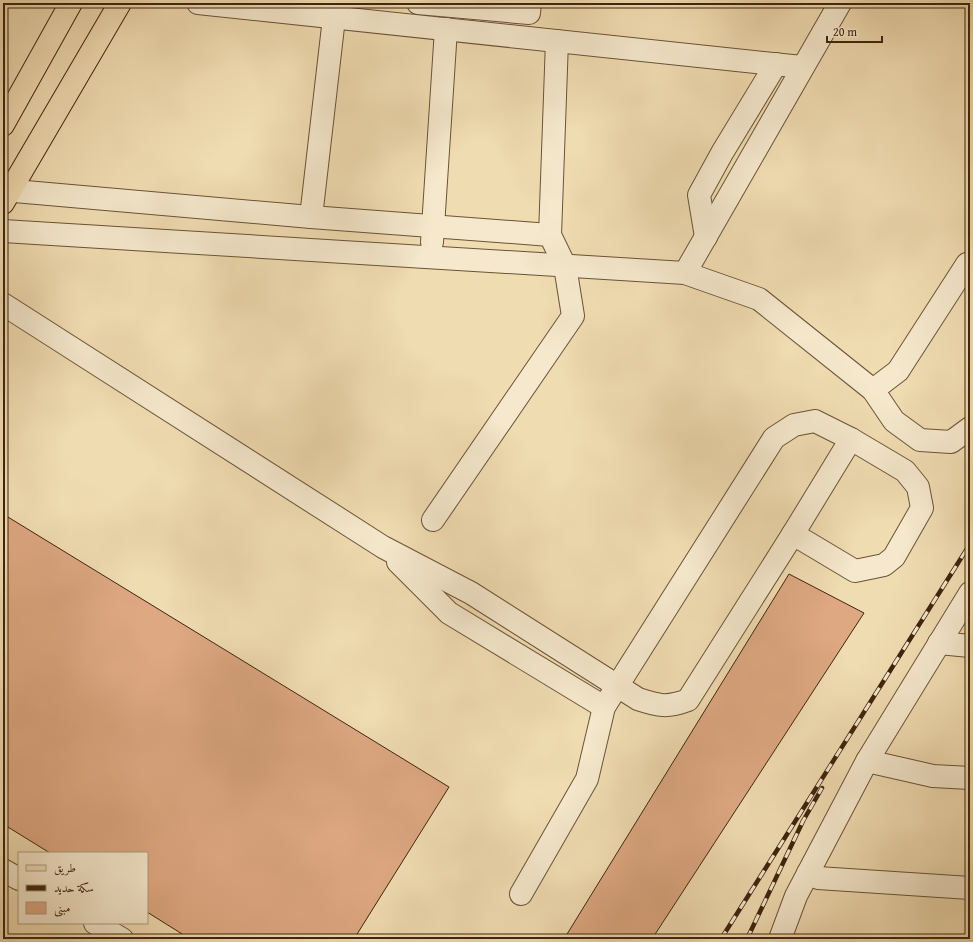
<svg xmlns="http://www.w3.org/2000/svg" width="973" height="942" viewBox="0 0 973 942" font-family="'Gentium Book Plus',Amiri,serif">
	<style>
		.building { fill: #dda882; stroke: #3e250e }
		.lines { fill: none; stroke-linecap: round; stroke-linejoin: round }
		.minor-casing { stroke: #6a5337; stroke-width: 24 }
		.major-casing { stroke: #3e250e; stroke-width: 24 }
		.minor { stroke: #f5e8cc; stroke-width: 22 }
		.major { stroke: #f0dcb1; stroke-width: 22 }
		.rail-casing { stroke: #3e250e; stroke-width: 4.5 }
		.rail { stroke: #f5e8cc; stroke-width: 3; stroke-dasharray: 9; stroke-linecap: butt }
	</style>
	<rect width="100%" height="100%" fill="#f0dcb1"/>
	<filter id="stains"><feTurbulence type="fractalNoise" baseFrequency=".005" numOctaves="4"/><feColorMatrix values="0 0 0 0 .2 0 0 0 0 .09 0 0 0 0 .02 0 0 0 .5 -.17"/></filter>
	<radialGradient id="worn" r=".72"><stop offset=".6" stop-color="#630" stop-opacity="0"/><stop offset="1" stop-color="#630" stop-opacity=".3"/></radialGradient>
	<g class="building">
		<polygon points="3,514 449,787 354,939 190,939 147,912 147,853 50,853 3,824"/>
		<polygon points="789,574 864,613 652,939 564,939"/>
	</g>
	<g class="lines">
		<g class="minor-casing">
			<g id="minor">
				<polyline points="198,3 802,67"/>
				<polyline points="418,3 529,13 530,3"/>
				<polyline points="3,190 311,217 550,235"/>
				<polyline points="311,217 334,18"/>
				<polyline points="3,231 685,273 759,299 873,390 894,421 920,440 951,442 970,428"/>
				<polyline points="706,237 699,195 722,153 776,64"/>
				<polyline points="432,242 446,29"/>
				<polyline points="685,273 840,3"/>
				<path d="M3,304L383,547L471,593L638,699C659,706 667,708 688,700L793,534L851,439"/>
				<polyline points="873,390 898,371 967,264 970,263"/>
				<polyline points="433,520 573,316 565,266 550,235 557,41"/>
				<polyline points="398,562 449,613 604,707"/>
				<polyline points="939,643 970,646"/>
				<polyline points="867,761 933,776 970,778"/>
				<polyline points="3,870 19,879"/>
				<polyline points="808,873 818,878 970,888"/>
				<polyline points="521,894 587,779 604,707 774,438 794,425 815,421 851,439 905,471 918,487 922,508 894,557 884,565 855,571 793,534"/>
				<polyline points="95,923 122,939"/>
				<polyline points="780,939 796,896 867,761 970,593"/>
			</g>
		</g>
		<g class="major-casing">
			<g id="major">
				<polyline points="3,125 71,3"/>
				<polyline points="3,203 120,3"/>
			</g>
		</g>
		<use href="#minor" class="minor"/>
		<use href="#major" class="major"/>
		<g class="rail-casing">
			<g id="rail">
				<polyline points="721,939 970,544"/>
				<polyline points="747,939 803,821 822,788"/>
			</g>
		</g>
		<use href="#rail" class="rail"/>
	</g>
	<rect width="973" height="942" fill="none" stroke="#f0dcb1" stroke-width="16"/>
	<rect x="4" y="4" width="965" height="934" fill="none" stroke="#3e250e" stroke-width="2"/>
	<rect x="8" y="8" width="957" height="926" fill="none" stroke="#3e250e"/>
	<rect x="18" y="852" width="130" height="72" fill="#f5e8cc" stroke="#ac9a80"/>
	<rect x="26" y="865" width="20" height="6" fill="#f0dcb1" stroke="#ac9a80"/>
	<text x="54" y="872" font-size="12" fill="#3e250e">طريق</text>
	<rect x="26" y="885" width="20" height="6" fill="#3e250e" stroke="#ac9a80"/>
	<text x="54" y="892" font-size="12" fill="#3e250e">سكة حديد</text>
	<rect x="26" y="902" width="20" height="12" fill="#dda882" stroke="#ac9a80"/>
	<text x="54" y="912" font-size="12" fill="#3e250e">مبنى</text>
	<path d="M827 36v6h55v-6" fill="none" stroke="#3e250e" stroke-width="2"/>
	<text x="833" y="36" font-size="12" fill="#3e250e" stroke="#f5e8cc" stroke-width="3" paint-order="stroke">20 m</text>
	<rect width="100%" height="100%" filter="url(#stains)"/>
	<rect width="100%" height="100%" fill="url(#worn)"/>
</svg>
